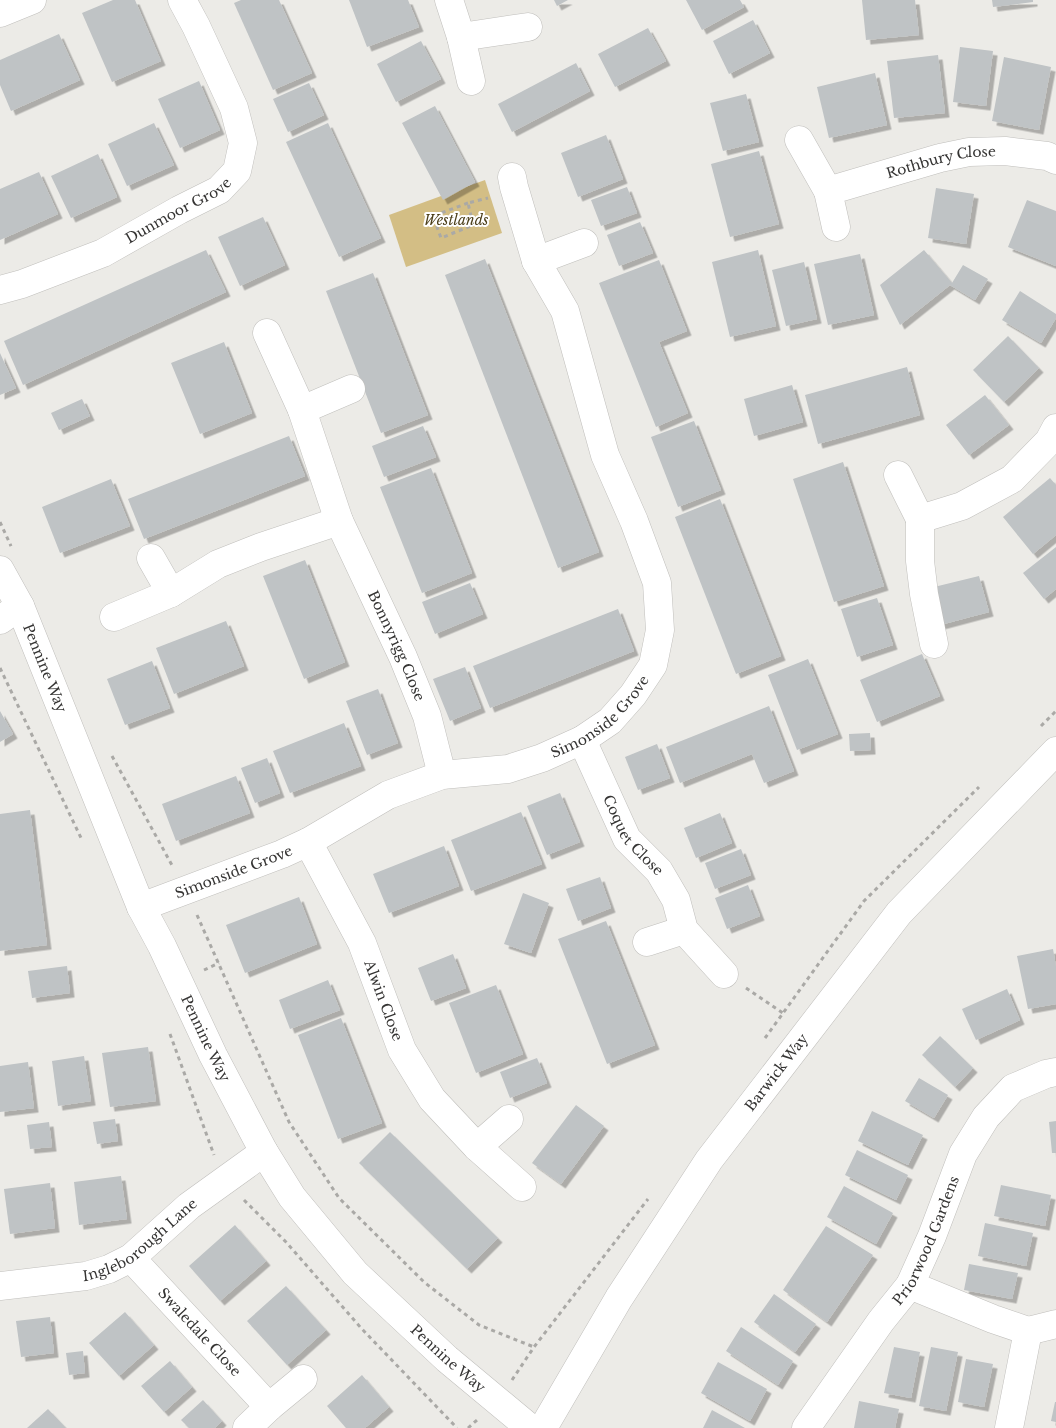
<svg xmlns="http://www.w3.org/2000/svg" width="1056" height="1428" viewBox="0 0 1056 1428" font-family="'Libre Baskerville',serif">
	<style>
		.green { fill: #d3be85 }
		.building { fill: #bfc3c5; filter: url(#shadow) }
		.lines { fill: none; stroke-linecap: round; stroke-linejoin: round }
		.minor-casing { stroke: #c0bfbc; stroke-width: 29 }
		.path { stroke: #aaa9a6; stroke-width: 3; stroke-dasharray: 4 4; stroke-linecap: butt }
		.minor { stroke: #fff; stroke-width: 28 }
		.labels { text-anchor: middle; stroke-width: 4; stroke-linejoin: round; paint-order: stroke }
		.street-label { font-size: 14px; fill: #353433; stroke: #fff }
		.park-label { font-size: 14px; font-style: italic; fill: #4c3f1a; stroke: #fff }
	</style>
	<defs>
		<filter id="shadow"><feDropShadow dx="4.5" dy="4.5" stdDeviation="0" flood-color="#0004"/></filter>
	</defs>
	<rect width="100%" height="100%" fill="#ecebe7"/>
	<polygon class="green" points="485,180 502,233 406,267 389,215"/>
	<g class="building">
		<polygon points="113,0 135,0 161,61 112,82 82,13"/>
		<polygon points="241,0 279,0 312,73 273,90 234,3"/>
		<polygon points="349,0 408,0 419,27 367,47"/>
		<polygon points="554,0 568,0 557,6"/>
		<polygon points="686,0 740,0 744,7 702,30"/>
		<polygon points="862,0 915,0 919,35 866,40"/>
		<polygon points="992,0 1033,0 1033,2 993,7"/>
		<polygon points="753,20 770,53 729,74 713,41"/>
		<polygon points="648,28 666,61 615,87 598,54"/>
		<polygon points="59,34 80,80 11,111 0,85 0,60"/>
		<polygon points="421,41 441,79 396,102 377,64"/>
		<polygon points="960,47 993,51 986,106 953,102"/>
		<polygon points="938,55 945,113 894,118 887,61"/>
		<polygon points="1004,57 1051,67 1039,130 992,121"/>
		<polygon points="576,63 590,91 512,132 498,104"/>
		<polygon points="875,73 887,125 829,138 817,87"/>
		<polygon points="199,81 220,130 180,148 158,99"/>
		<polygon points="309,83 324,115 288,132 273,99"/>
		<polygon points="746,94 759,142 723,151 710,103"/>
		<polygon points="435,106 475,182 443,200 402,123"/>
		<polygon points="154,123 174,165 127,186 108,144"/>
		<polygon points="328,123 381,238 339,257 286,142"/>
		<polygon points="606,135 623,179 578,197 561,153"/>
		<polygon points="759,151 779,224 730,237 711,164"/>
		<polygon points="98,154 117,197 71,218 51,176"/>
		<polygon points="39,172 58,214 0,240 0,189"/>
		<polygon points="627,187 637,213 601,226 591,200"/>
		<polygon points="936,188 974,194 966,244 928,238"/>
		<polygon points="1027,200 1056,211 1056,266 1008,247"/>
		<polygon points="263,217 285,265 240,286 218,237"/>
		<polygon points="640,222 653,253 619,266 607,235"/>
		<polygon points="206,250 226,292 23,385 4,341"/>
		<polygon points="758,250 776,326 730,337 712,262"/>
		<polygon points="924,250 952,283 963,265 988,279 975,300 950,285 900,325 880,285"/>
		<polygon points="860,254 874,315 828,325 814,264"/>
		<polygon points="485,259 599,552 558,568 445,275"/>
		<polygon points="659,260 687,331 659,342 688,413 656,427 599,283"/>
		<polygon points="804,262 817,319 786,326 772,270"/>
		<polygon points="373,273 428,415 381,433 326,291"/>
		<polygon points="1020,291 1056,314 1056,318 1041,343 1002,320"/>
		<polygon points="1008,336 1039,368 1004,402 973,370"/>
		<polygon points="224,342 252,413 200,434 171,363"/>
		<polygon points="0,353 16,388 0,395"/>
		<polygon points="907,367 920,415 818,444 805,395"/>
		<polygon points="792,385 803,422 754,436 744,399"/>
		<polygon points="985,395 1009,425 969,455 946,425"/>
		<polygon points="82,399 90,416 59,430 51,413"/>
		<polygon points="694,421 721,490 678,507 651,437"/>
		<polygon points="423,426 436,457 384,477 372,446"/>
		<polygon points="289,436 305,476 144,539 128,499"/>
		<polygon points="843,462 884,586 834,602 793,479"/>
		<polygon points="431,468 472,573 422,593 380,487"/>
		<polygon points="1050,478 1056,485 1056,535 1033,554 1003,517"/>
		<polygon points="111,479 130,526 60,553 42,507"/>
		<polygon points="720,499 781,656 736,674 675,517"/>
		<polygon points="1056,547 1056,589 1044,599 1023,573"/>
		<polygon points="305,560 345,662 304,679 263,576"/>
		<polygon points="979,576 989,612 940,625 930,588"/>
		<polygon points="470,583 483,614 435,634 422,602"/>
		<polygon points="877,598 893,645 857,657 841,609"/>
		<polygon points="618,609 634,651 490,708 473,666"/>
		<polygon points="226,621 244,666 174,694 156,648"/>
		<polygon points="922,654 940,696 877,722 860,680"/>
		<polygon points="808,659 838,734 797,750 768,675"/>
		<polygon points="152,661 170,708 125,725 107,679"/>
		<polygon points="465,667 481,708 450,721 433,679"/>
		<polygon points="378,689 398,743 367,755 346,701"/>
		<polygon points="769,706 794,771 764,783 752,754 680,783 666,747"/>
		<polygon points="0,711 13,734 0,742"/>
		<polygon points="344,723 361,766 290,793 273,751"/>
		<polygon points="870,733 871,750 850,751 849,734"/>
		<polygon points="657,744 670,778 638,790 625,757"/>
		<polygon points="267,758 280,793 255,803 241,768"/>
		<polygon points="236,776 250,813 176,841 162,804"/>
		<polygon points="560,793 580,842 547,855 527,806"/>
		<polygon points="30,810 47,945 0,951 0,814"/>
		<polygon points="521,812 542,864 471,891 451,840"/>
		<polygon points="720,813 732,843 696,858 684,828"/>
		<polygon points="444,846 459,886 389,913 373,874"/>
		<polygon points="741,849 751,875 715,889 705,863"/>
		<polygon points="600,877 611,908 578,921 566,889"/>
		<polygon points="748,885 760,916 727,929 715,898"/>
		<polygon points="523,893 549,903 531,953 504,944"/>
		<polygon points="299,897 317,944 245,973 226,925"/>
		<polygon points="606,921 655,1045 607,1064 558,939"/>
		<polygon points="1053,949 1056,967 1056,1004 1028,1009 1017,956"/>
		<polygon points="453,954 466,988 431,1001 418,968"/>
		<polygon points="67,966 70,993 32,998 28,971"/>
		<polygon points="328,980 340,1010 290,1029 279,1000"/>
		<polygon points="496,985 523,1054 476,1073 449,1003"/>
		<polygon points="1007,989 1020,1020 976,1040 962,1009"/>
		<polygon points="341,1018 382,1123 338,1139 298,1035"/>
		<polygon points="940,1036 973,1068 955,1087 922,1055"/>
		<polygon points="148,1047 156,1101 110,1107 102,1053"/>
		<polygon points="84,1056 91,1101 58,1106 52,1061"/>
		<polygon points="537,1058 547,1083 510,1098 500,1072"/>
		<polygon points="28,1062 34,1108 0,1112 0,1066"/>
		<polygon points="919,1078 948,1095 934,1118 905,1101"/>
		<polygon points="576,1105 604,1126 561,1184 532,1163"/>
		<polygon points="872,1111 923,1135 908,1165 858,1141"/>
		<polygon points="115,1119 118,1141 97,1144 93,1122"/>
		<polygon points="1056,1121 1056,1153 1052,1153 1049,1122"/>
		<polygon points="49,1122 52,1147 30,1149 27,1125"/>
		<polygon points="390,1132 498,1238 467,1269 359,1163"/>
		<polygon points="857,1150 908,1175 896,1200 845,1175"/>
		<polygon points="121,1176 127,1219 79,1225 74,1182"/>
		<polygon points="50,1183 55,1228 10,1234 4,1189"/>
		<polygon points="1001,1185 1051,1195 1045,1226 994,1216"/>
		<polygon points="844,1186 893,1213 876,1244 827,1217"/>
		<polygon points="985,1223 1033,1233 1026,1266 978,1256"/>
		<polygon points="235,1225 266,1261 220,1301 189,1266"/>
		<polygon points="826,1226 873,1255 827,1322 783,1290"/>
		<polygon points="969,1264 1018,1273 1012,1299 964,1290"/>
		<polygon points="286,1286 326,1330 287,1365 247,1321"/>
		<polygon points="774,1294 816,1324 795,1352 754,1322"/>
		<polygon points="125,1312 154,1345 119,1376 89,1343"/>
		<polygon points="50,1317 54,1353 21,1357 16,1321"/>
		<polygon points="741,1327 793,1361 778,1385 726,1351"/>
		<polygon points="894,1347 920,1352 911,1398 884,1393"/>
		<polygon points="931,1347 958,1352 946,1411 919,1406"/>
		<polygon points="83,1351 85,1373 69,1375 66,1353"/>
		<polygon points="966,1359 993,1364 984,1407 958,1402"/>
		<polygon points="170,1361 192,1387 164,1412 141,1386"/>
		<polygon points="718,1362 767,1389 750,1421 701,1393"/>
		<polygon points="362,1375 389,1407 365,1428 346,1428 327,1406"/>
		<polygon points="203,1400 222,1421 215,1428 189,1428 181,1420"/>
		<polygon points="859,1401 899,1409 895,1428 854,1428"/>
		<polygon points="1055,1402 1056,1402 1056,1422 1051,1421"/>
		<polygon points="48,1409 66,1428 27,1428"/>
		<polygon points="712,1410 745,1428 703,1428"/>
	</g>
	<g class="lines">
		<g class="minor-casing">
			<g id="minor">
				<polyline points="449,0 461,37 471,81"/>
				<polyline points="0,13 32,0"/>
				<polyline points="461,37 528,27"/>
				<polyline points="799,140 828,191"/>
				<path id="s1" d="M836,227L828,191L940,158L969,152L1005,151L1047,156L1056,160"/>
				<polyline points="536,261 584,243"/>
				<path id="s2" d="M0,290L22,284L103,253L179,210L219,190L237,171L243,143L234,108L196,26L182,0"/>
				<path id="s3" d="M267,333L302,410L339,521L403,657L427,716L442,775"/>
				<polyline points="302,410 351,389"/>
				<polyline points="898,475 920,519"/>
				<polyline points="151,558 171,593"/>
				<path id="s4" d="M0,570L20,606L141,907L162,946L213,1055L264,1152L292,1197L355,1273L447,1359L530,1428"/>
				<polyline points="114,617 171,593 218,564 261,547 339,521"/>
				<polyline points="0,620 20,606"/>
				<polyline points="934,644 924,594 920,561 920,519 962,506 1012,479 1049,441 1056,428"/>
				<path id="s5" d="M582,740L627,839L659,871L676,900L684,930L724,974"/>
				<path id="s6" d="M308,842L362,943L402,1050L432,1099L477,1147L522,1187"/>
				<path id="s7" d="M141,907L282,854L308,842L388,795L442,775L508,769L542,758L582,740L610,721L633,695L653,665L660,630L657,583L634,521L605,455L565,311L536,261L514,187L512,177"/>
				<polyline points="647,942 684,930"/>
				<polyline points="477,1147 509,1119"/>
				<path id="s8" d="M131,1258L269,1407L303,1379"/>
				<polyline points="910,1285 993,1319 1028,1331 1009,1428"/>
				<path id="s9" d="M0,1286L86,1276L109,1269L131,1258L189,1206L264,1152"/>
				<polyline points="1028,1331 1056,1324"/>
				<polyline points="247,1428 269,1407"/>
				<path id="s10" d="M543,1428L619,1298L709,1160L899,913L1056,751"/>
				<path id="s11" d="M806,1428L881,1321L910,1285L932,1236L963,1154L986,1117L1013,1088L1046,1074L1056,1072"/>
			</g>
		</g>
		<g class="path">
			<polyline points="468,203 433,216 441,238 473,225 468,203 488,198"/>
			<polyline points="0,522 11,546"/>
			<polyline points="0,668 82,840"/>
			<polyline points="1041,726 1056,711"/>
			<polyline points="112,756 173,867"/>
			<polyline points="197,915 289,1122 339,1198 424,1282 479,1325 534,1347"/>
			<polyline points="204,970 219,963"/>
			<polyline points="746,988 783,1013"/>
			<polyline points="170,1034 214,1155"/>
			<polyline points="765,1038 864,901 979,787"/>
			<polyline points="244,1200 286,1242 361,1328 457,1428"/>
			<polyline points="512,1380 534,1347 648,1199"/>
			<polyline points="468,1428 477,1420"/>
		</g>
		<use href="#minor" class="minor"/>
	</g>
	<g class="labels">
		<g class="street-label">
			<text dy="5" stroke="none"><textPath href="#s1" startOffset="154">Rothbury Close</textPath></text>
			<text dy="5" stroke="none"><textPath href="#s2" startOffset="196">Dunmoor Grove</textPath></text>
			<text dy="5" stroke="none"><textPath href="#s3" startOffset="339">Bonnyrigg Close</textPath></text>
			<text dy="5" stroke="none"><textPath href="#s4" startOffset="108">Pennine Way</textPath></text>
			<text dy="5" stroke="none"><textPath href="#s7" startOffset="504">Simonside Grove</textPath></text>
			<text dy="5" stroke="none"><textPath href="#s5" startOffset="109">Coquet Close</textPath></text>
			<text dy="5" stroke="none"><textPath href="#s7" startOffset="99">Simonside Grove</textPath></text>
			<text dy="5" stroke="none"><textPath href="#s6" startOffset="176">Alwin Close</textPath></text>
			<text dy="5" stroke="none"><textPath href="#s4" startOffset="512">Pennine Way</textPath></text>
			<text dy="5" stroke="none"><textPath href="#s10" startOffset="426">Barwick Way</textPath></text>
			<text dy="5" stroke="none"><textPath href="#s9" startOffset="152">Ingleborough Lane</textPath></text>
			<text dy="5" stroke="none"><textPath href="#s11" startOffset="224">Priorwood Gardens</textPath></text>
			<text dy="5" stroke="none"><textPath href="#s8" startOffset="101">Swaledale Close</textPath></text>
			<text dy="5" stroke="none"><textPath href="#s4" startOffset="918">Pennine Way</textPath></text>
		</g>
		<g class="park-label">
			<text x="456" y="225">Westlands</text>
		</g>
	</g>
</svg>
